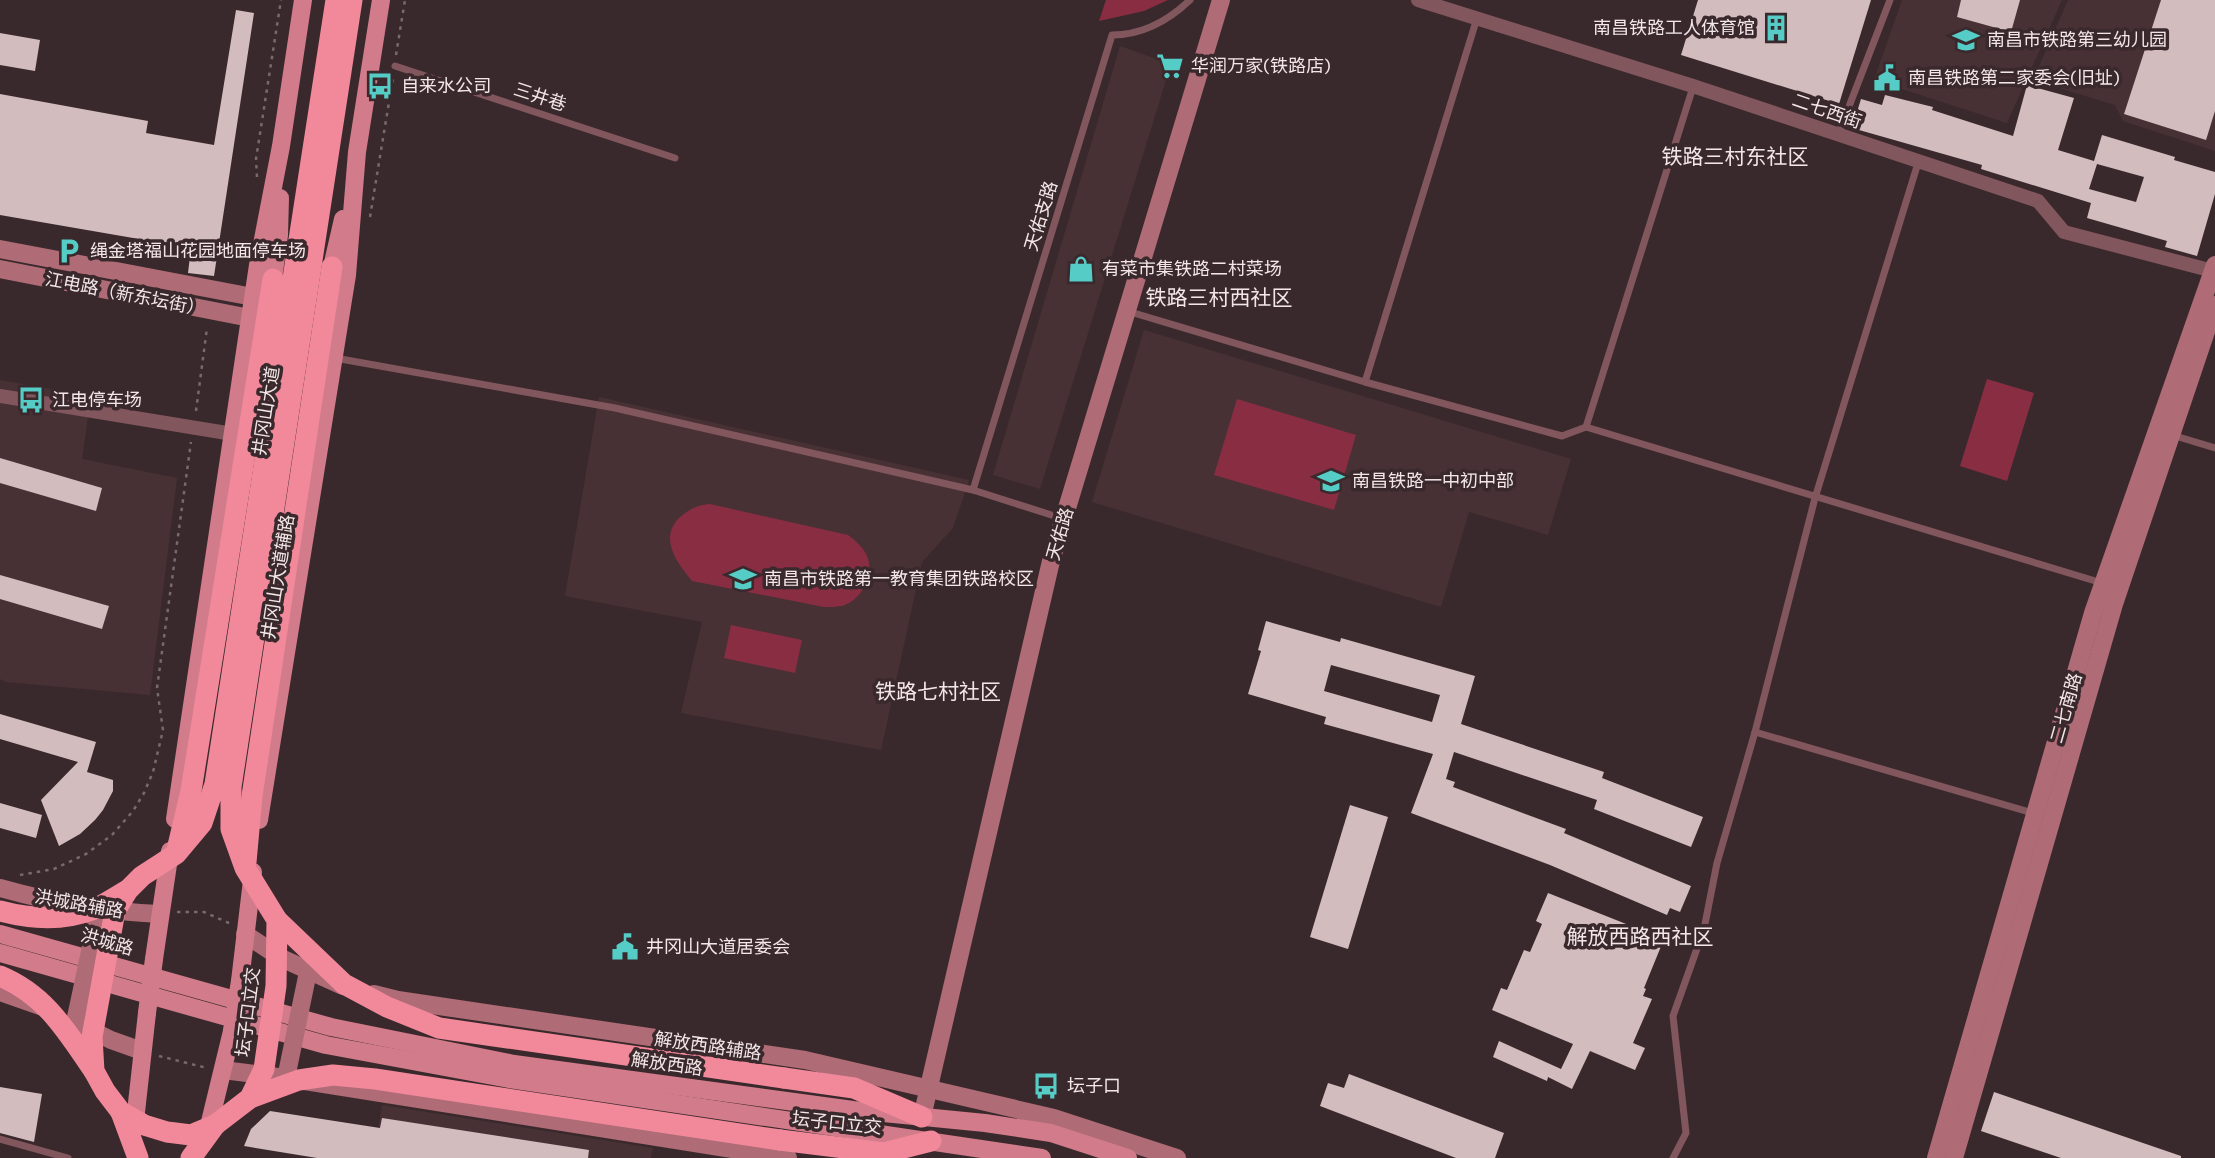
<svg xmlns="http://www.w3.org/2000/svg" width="2215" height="1158" viewBox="0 0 2215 1158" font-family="Commissioner,'Noto Sans SC',sans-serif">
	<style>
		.built { fill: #483134 }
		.green { fill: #892d43 }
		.building { fill: #d2bcbe; fill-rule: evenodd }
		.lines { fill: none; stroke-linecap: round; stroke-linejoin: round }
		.path { stroke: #78696b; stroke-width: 2.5; stroke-dasharray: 3.5 5; stroke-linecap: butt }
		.lane { stroke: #82565d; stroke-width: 7 }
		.street { stroke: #82565d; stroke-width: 14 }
		.secondary { stroke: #af6b76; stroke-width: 18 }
		.primary { stroke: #d27b8a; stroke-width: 18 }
		.highway { stroke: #f2899b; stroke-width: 21 }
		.secondary-bridge { stroke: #af6b76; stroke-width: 18 }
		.primary-bridge { stroke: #d27b8a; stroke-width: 18 }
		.highway-bridge { stroke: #f2899b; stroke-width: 21 }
		.labels { text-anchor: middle; stroke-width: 7; stroke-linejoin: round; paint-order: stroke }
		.poi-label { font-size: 18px; fill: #f2e6e7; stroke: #3a292c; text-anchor: start }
		.street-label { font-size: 18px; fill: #f2e6e7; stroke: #3a292c }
		.quarter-label { font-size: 21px; fill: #f2e6e7; stroke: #3a292c }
	</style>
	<rect width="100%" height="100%" fill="#3a292c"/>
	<g class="built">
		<polygon points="1902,0 2062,0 2007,123 1874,80"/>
		<polygon points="2068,0 2215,0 2215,151 2123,121 2115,105 2033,80"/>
		<polygon points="1120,46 1171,64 1040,489 993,475"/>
		<polygon points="1144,330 1571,459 1548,535 1469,512 1441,607 1092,502"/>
		<polygon points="0,380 91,396 82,459 177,478 150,695 6,682 0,679"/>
		<polygon points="599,397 969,480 953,528 922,562 881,750 681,713 702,622 565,596"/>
		<polygon points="382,1105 653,1148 651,1158 374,1158"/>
	</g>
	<g class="green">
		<polygon points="1106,0 1168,0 1144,11 1099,21"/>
		<polygon points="1987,379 2034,393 2007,481 1960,466"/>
		<polygon points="1237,399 1356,435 1334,510 1214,475"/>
		<path d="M710,504L848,535C856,541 863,547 867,556C875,575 861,602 841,606C836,607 829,607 824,607L692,581C677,563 658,538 680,517C690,509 697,505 710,504Z"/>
		<polygon points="731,625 802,640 795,673 724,658"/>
	</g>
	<g class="building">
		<polygon points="1698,0 1871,0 1839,104 1681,55"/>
		<polygon points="1961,0 2020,0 2011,32 1957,17"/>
		<polygon points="2161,0 2215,0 2215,111 2206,140 2124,114"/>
		<polygon points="236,10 254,13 214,276 188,273 191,248 0,215 0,94 148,121 146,133 214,145"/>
		<polygon points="0,33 40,40 35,71 0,65"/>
		<path d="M2027,85L2074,98L2058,150L2094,161L2102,135L2175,157L2174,160L2215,172V194L2197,256L2165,247L2167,241L2087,218L2091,203L1981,169L1982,165L1852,128L1861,99L1882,105L1885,95L1933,107L1932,110L2013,136ZM2097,164L2144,177L2136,202L2089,189Z"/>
		<polygon points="0,458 102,488 96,511 0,483"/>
		<polygon points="0,575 109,606 102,629 0,599"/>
		<path d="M1266,621L1340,642L1341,638L1475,676L1461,724L1604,772L1602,778L1703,817L1691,847L1594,809L1597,800L1454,752L1446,779L1455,782L1453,787L1566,829L1564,833L1691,886L1680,912L1670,908L1667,915L1550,865L1411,813L1433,754L1324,724L1326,717L1248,694L1261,651L1258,650ZM1331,665L1440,695L1432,722L1324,691Z"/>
		<polygon points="0,714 96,742 87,772 113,780 113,791 103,810 95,820 80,834 59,846 41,800 78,762 0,739"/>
		<polygon points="0,803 42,815 36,838 0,828"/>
		<polygon points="1350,805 1388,817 1348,949 1310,937"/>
		<polygon points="1548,893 1664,939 1644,988 1646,989 1643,996 1652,999 1633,1043 1645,1048 1635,1070 1590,1051 1572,1089 1548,1077 1547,1081 1493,1057 1499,1041 1561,1069 1573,1044 1492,1010 1501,988 1507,990 1524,950 1530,952 1542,924 1536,921"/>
		<polygon points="1349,1074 1504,1133 1495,1158 1456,1158 1320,1106 1328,1083 1344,1088"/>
		<polygon points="0,1087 42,1094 34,1142 0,1133"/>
		<polygon points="1994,1092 2181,1156 2181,1158 2061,1158 1981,1131"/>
		<polygon points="270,1111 380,1128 382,1118 589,1150 588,1158 317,1158 244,1146 251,1129"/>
	</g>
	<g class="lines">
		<g class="path">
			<polyline points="396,55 405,0"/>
			<polyline points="257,177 256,159 281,0"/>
			<polyline points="370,217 393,78"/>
			<polyline points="196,411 207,328"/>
			<polyline points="20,875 54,869 86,854 112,835 133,811 144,793 153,772 163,730 157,688 191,442"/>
			<polyline points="177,912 204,912 231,924"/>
			<polyline points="159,1056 207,1068"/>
		</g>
		<g class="lane">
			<polyline points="395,66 675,158"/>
			<polyline points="1838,135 1890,0"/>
			<polyline points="1918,163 1815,498 1755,732 2036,814"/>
			<polyline points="1127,311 1365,382 1562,436 1586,427 2102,583"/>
			<polyline points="335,358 615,408 973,490 1064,519"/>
			<polyline points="1365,382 1477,18"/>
			<polyline points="1586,427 1693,87"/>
			<polyline points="2172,435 2215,448"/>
			<path d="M973,490L1112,35C1142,35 1168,21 1190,0"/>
			<polyline points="0,1139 68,1158"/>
			<polyline points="1673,1158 1686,1133 1673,1016 1704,929 1717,863 1755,732"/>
		</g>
		<g class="street">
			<polyline points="1418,0 1693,86 2038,201 2064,232 2213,271"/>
			<polyline points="0,396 233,434"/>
		</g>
		<g class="secondary">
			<polyline points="0,249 253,297"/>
			<polyline points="0,269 250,318"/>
			<path d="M0,888C53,903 105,912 160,914"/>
			<polyline points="245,934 281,958 343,986"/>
			<polyline points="0,992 40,1006"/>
			<polyline points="374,994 398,1000 805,1060 1054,1118 1177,1158"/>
			<polyline points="81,1025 111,1040 142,1051"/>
			<polyline points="223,1070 286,1078 788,1158"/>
			<polyline points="922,1117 1051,561 1221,0"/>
			<polyline points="1936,1158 2093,613 2215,265"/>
			<polyline points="1954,1158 2114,604 2215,305"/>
		</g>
		<g class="primary">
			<polyline points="332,267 343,219"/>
			<polyline points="273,279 279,235 280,198"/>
			<polyline points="175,819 258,265 281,146 303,0"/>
			<polyline points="259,820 347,275 357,152 381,0"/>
			<polyline points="0,934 331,1027 514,1064 853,1110 985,1123 1051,1133 1128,1158"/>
			<polyline points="0,953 326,1045 509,1079 1042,1158"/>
			<polyline points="154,959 170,851"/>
			<polyline points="240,981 253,872"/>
			<polyline points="134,1130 147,1013"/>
			<polyline points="207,1134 232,1031"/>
		</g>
		<g class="highway">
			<polyline points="784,1078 854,1088 922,1117"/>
			<polyline points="780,1140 884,1153 931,1141"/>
		</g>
		<g class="secondary-bridge">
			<polyline points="75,1022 99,909"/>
			<polyline points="286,1078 308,972"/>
		</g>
		<g class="primary-bridge">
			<polyline points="147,1013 154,959"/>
			<polyline points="232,1031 240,981"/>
		</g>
		<g class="highway-bridge">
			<polyline points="336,0 215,784 202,823 176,854 142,876 128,890 115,911 92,1037 94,1071 105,1091 121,1112 144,1125 167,1132 191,1135 215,1125 250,1098 264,1069 276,986 277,920 245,868 231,829 231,787 352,0"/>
			<polyline points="177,850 191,791 273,279"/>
			<polyline points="246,862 252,796 332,267"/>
			<path d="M0,911C30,919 63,921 92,910C104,905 115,897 126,891"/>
			<polyline points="277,920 344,984 387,1007 439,1028 784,1078"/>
			<path d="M0,976C46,995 67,1032 94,1071"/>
			<polyline points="250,1098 299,1080 333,1075 375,1079 780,1140"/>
			<polyline points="121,1112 138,1158"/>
			<polyline points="191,1158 215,1125"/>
		</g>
	</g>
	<defs>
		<g id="building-bare" transform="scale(2.1)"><path d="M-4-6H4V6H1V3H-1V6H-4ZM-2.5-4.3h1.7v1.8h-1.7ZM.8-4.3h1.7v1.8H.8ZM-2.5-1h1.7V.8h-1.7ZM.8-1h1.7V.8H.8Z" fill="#55cdc6" stroke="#3a292c" stroke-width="2.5" paint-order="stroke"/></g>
		<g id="school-bare" transform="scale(2.1)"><path d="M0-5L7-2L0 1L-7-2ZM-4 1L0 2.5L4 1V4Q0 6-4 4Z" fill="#55cdc6" stroke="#3a292c" stroke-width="2.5" paint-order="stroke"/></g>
		<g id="supermarket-bare" transform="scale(2.1)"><path d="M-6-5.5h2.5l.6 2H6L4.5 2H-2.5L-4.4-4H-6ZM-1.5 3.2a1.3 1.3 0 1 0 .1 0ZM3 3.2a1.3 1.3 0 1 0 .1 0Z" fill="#55cdc6" stroke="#3a292c" stroke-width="2.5" paint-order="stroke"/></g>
		<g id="civic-bare" transform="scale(2.1)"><path d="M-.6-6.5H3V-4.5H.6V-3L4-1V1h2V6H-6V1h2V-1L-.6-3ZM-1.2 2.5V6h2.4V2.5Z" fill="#55cdc6" stroke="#3a292c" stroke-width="2.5" paint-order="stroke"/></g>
		<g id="bus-bare" transform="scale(2.1)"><path d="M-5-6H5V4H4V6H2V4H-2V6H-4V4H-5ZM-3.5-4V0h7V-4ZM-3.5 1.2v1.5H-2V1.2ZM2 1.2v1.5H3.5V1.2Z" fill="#55cdc6" stroke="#3a292c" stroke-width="2.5" paint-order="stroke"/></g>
		<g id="parking-bare" transform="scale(2.1)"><path d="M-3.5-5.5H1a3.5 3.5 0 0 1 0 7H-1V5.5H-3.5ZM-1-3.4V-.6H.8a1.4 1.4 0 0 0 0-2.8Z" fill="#55cdc6" stroke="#3a292c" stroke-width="2.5" paint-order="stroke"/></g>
		<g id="shop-bare" transform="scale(2.1)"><path d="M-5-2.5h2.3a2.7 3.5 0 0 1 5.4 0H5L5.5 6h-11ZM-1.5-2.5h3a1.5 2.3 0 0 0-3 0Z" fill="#55cdc6" stroke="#3a292c" stroke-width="2.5" paint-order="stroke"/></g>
	</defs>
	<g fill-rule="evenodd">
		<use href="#building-bare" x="1776" y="28"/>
		<use href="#school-bare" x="1966" y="40"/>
		<use href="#supermarket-bare" x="1170" y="66"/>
		<use href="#civic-bare" x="1887" y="78"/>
		<use href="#bus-bare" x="380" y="86"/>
		<use href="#parking-bare" x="69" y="251"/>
		<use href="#shop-bare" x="1081" y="269"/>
		<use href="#bus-bare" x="31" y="400"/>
		<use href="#school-bare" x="1331" y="481"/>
		<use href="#school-bare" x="743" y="579"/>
		<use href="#civic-bare" x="625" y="947"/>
		<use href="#bus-bare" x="1046" y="1086"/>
	</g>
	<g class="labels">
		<g class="poi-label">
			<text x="1755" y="34" text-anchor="end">南昌铁路工人体育馆</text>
			<text x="1987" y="46">南昌市铁路第三幼儿园</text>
			<text x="1191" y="72">华润万家(铁路店)</text>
			<text x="1908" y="84">南昌铁路第二家委会(旧址)</text>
			<text x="401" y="92">自来水公司</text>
			<text x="90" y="257">绳金塔福山花园地面停车场</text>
			<text x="1102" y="275">有菜市集铁路二村菜场</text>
			<text x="52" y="406">江电停车场</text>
			<text x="1352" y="487">南昌铁路一中初中部</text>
			<text x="764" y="585">南昌市铁路第一教育集团铁路校区</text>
			<text x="646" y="953">井冈山大道居委会</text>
			<text x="1067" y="1092">坛子口</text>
		</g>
		<g class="street-label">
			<text transform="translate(540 97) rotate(18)" y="6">三井巷</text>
			<text transform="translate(1827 111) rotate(19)" y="6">二七西街</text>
			<text transform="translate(1041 216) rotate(-73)" y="6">天佑支路</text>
			<text transform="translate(125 294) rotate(11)" y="6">江电路（新东坛街）</text>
			<text transform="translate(266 411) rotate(-81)" y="6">井冈山大道</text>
			<text transform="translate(1060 534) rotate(-74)" y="6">天佑路</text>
			<text transform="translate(278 577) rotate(-81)" y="6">井冈山大道辅路</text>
			<text transform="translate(2066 708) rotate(-74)" y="6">二七南路</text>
			<text transform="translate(79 904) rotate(10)" y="6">洪城路辅路</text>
			<text transform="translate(107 942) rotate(16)" y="6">洪城路</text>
			<text transform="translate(248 1012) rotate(-83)" y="6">坛子口立交</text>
			<text transform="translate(708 1046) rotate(8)" y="6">解放西路辅路</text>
			<text transform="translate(667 1064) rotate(8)" y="6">解放西路</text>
			<text transform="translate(837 1123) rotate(6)" y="6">坛子口立交</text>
		</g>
		<g class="quarter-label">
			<text x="1735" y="164">铁路三村东社区</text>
			<text x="1219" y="305">铁路三村西社区</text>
			<text x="938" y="699">铁路七村社区</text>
			<text x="1640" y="944">解放西路西社区</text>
		</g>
	</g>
</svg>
